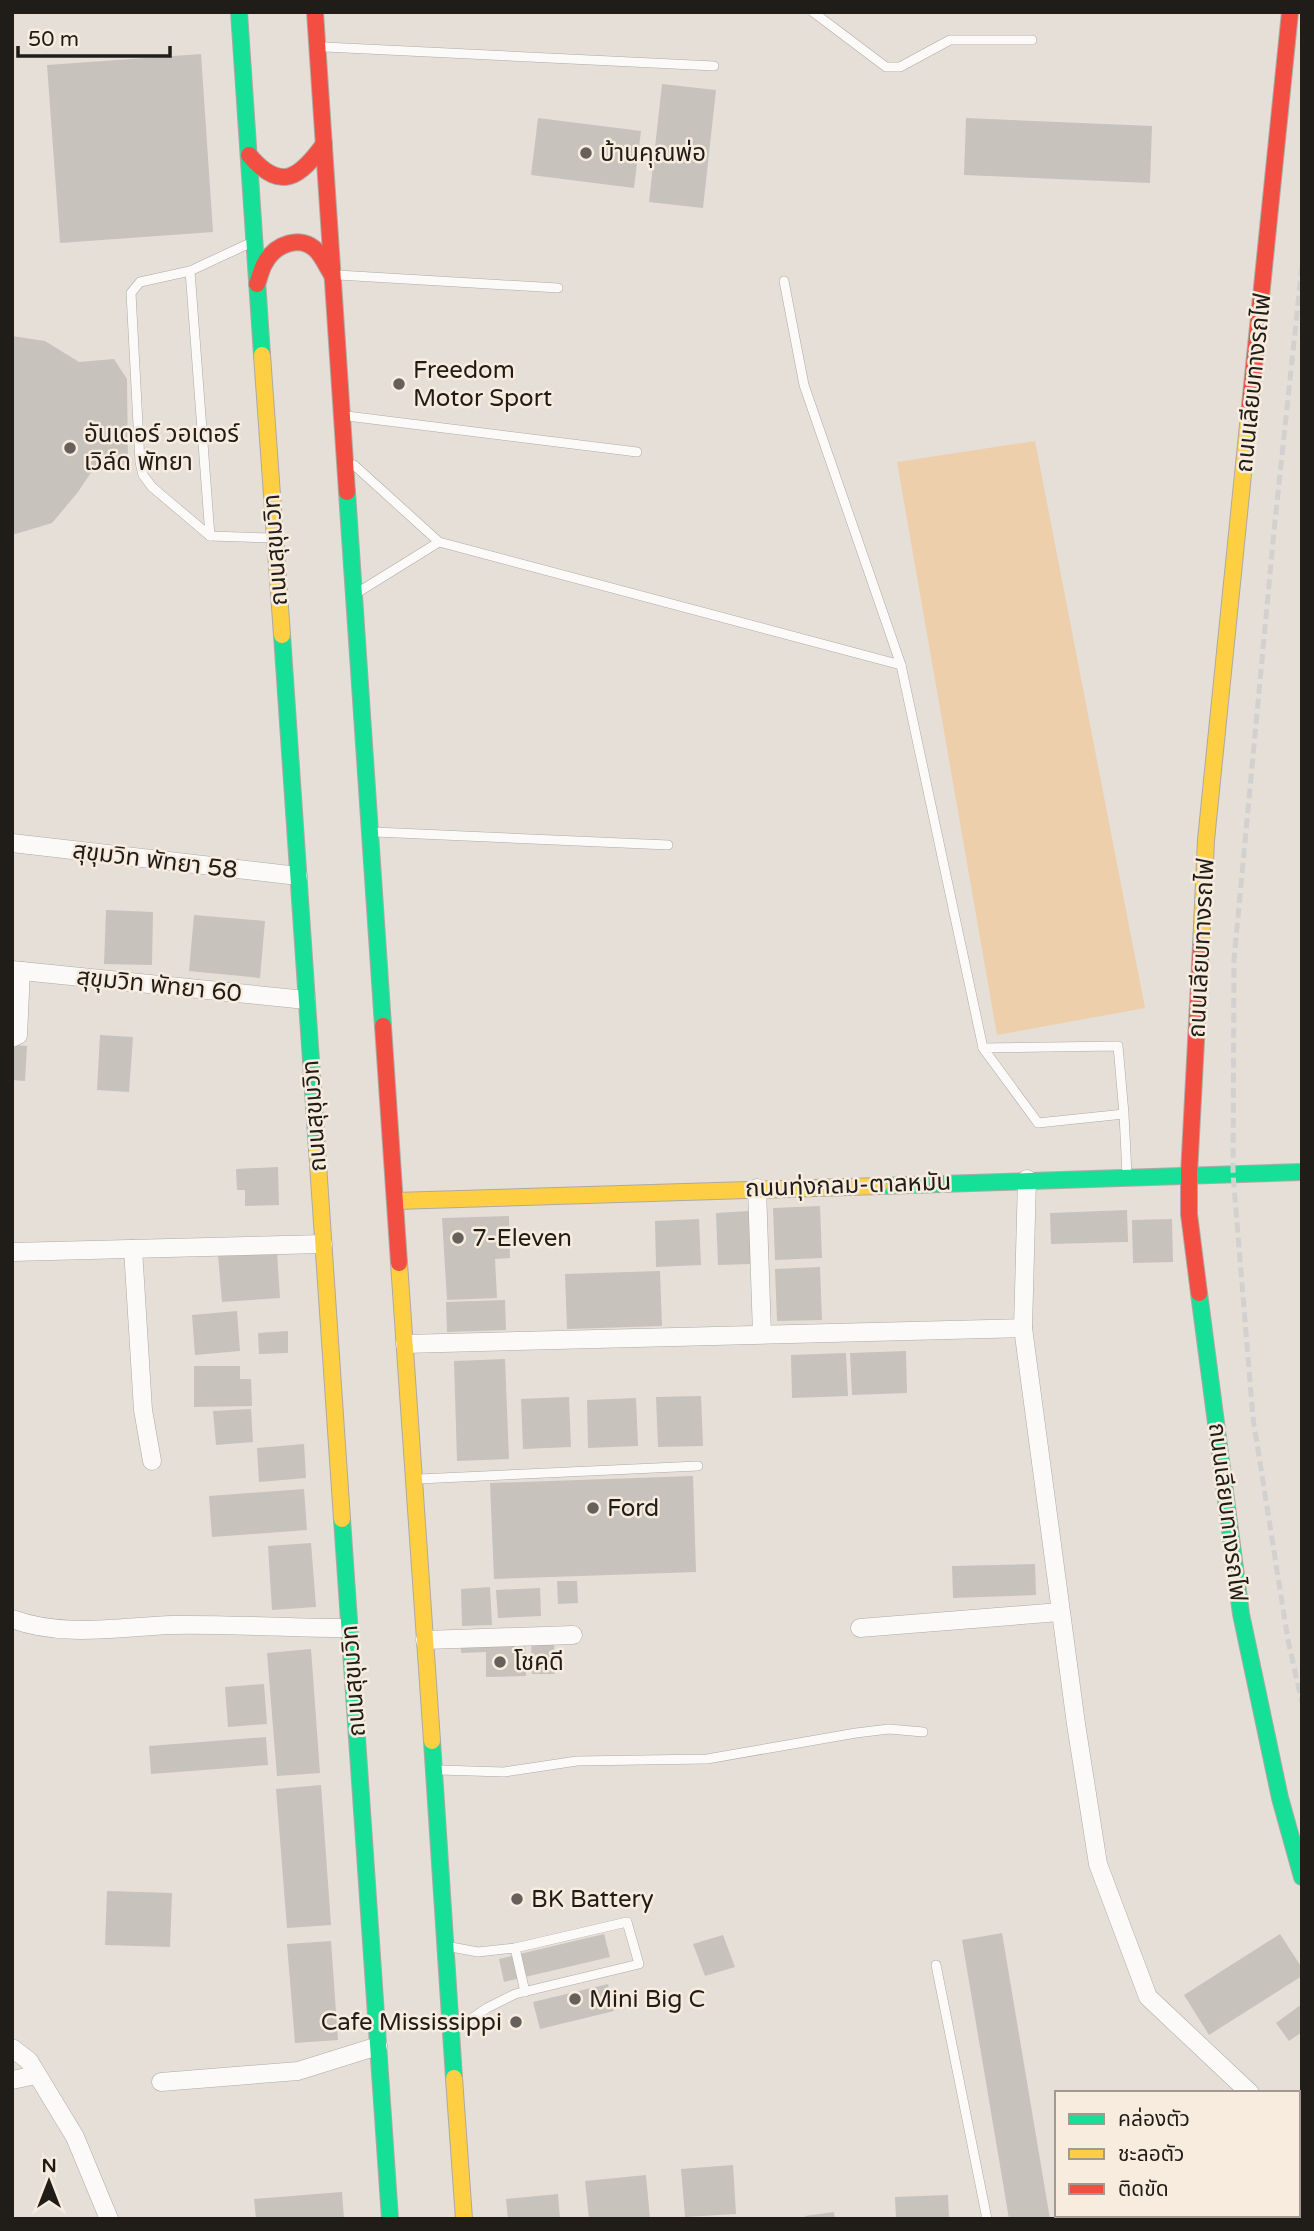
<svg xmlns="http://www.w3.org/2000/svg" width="1314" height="2231" viewBox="0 0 1314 2231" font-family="'Varela Round','Noto Sans Thai',sans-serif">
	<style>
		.green { fill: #edcfab }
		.building { fill: #c7c2bc }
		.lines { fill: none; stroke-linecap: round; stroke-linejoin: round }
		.lane-casing { stroke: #aea9a4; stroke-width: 10 }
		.street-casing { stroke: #aea9a4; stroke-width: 19 }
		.fast-casing { stroke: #aea9a4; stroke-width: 18 }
		.slow-casing { stroke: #aea9a4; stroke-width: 18 }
		.jam-casing { stroke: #aea9a4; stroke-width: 18 }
		.lane { stroke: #fbfaf9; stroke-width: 9 }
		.street { stroke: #fbfaf9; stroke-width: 18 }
		.fast { stroke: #16e098; stroke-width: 16 }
		.slow { stroke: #ffcf43; stroke-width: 16 }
		.jam { stroke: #f24e42; stroke-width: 16 }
		.rail { stroke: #d2d1cf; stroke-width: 5; stroke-dasharray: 10 5; stroke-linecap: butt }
		.poi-dot { fill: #65605b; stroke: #f8ecdf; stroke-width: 2.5 }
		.labels { text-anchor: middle; stroke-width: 5; stroke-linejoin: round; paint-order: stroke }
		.poi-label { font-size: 24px; fill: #201c18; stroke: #f8ecdf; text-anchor: start }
		.street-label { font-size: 24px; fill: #201c18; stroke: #f8ecdf }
	</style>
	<rect width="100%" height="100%" fill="#e5dfd8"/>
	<polygon class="green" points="1035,441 1145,1008 997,1035 897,462"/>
	<g class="building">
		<polygon points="201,54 213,232 60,243 47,65"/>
		<polygon points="662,84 716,90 703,208 649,202"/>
		<polygon points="538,118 641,131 634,188 531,175"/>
		<polygon points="966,118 1152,126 1150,183 964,175"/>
		<polygon points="12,336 45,341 79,362 114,359 127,379 128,469 94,468 78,492 52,523 12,535"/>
		<polygon points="106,910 153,912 152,965 104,964"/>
		<polygon points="194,915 265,921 260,978 189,971"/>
		<polygon points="100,1035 133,1037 129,1092 97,1090"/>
		<polygon points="12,1045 27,1046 25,1081 12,1080"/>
		<polygon points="278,1167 279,1205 245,1206 245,1190 237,1190 236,1169"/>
		<polygon points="820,1206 822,1258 775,1260 773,1208"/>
		<polygon points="1127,1210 1128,1242 1051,1244 1050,1213"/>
		<polygon points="750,1211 751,1264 718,1265 716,1213"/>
		<polygon points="509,1216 510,1258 495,1259 497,1298 447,1300 442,1218"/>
		<polygon points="699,1219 701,1265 656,1267 655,1221"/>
		<polygon points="1172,1219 1173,1262 1133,1263 1132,1220"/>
		<polygon points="277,1251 280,1298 222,1302 218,1255"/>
		<polygon points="820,1267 822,1320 777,1321 775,1269"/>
		<polygon points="660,1271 662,1326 567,1329 565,1274"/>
		<polygon points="505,1300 506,1330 447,1332 446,1302"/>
		<polygon points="237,1311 240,1351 195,1355 192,1315"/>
		<polygon points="288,1331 288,1353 259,1354 258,1333"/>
		<polygon points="906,1351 907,1393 852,1395 850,1353"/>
		<polygon points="846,1353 848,1396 792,1398 791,1355"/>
		<polygon points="505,1359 509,1459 457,1461 454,1361"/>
		<polygon points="194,1366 240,1366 240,1379 251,1379 252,1406 194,1407"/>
		<polygon points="701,1396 703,1446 658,1447 656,1397"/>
		<polygon points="569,1397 571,1447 523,1449 521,1399"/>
		<polygon points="636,1398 638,1446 588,1448 587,1400"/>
		<polygon points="251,1409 253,1442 216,1445 213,1411"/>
		<polygon points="304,1444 306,1478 259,1482 257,1448"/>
		<polygon points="693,1476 696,1572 494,1579 490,1483"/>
		<polygon points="304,1489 307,1530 212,1537 209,1496"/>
		<polygon points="311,1543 316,1607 272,1610 268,1546"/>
		<polygon points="1035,1564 1036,1595 953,1598 952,1566"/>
		<polygon points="557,1581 577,1581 578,1603 558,1604"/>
		<polygon points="490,1587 492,1625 462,1626 461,1589"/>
		<polygon points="540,1588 541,1616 498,1618 496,1590"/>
		<polygon points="525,1638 526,1676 486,1677 486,1652 461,1653 461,1639"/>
		<polygon points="531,1639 554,1639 555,1674 532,1674"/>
		<polygon points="311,1649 320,1773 277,1776 267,1653"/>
		<polygon points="264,1684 267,1724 228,1727 225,1687"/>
		<polygon points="266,1737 268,1765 151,1774 149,1746"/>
		<polygon points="321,1785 331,1925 287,1928 276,1789"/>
		<polygon points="107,1891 172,1893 170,1947 105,1945"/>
		<polygon points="1002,1933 1050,2219 1009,2219 962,1940"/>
		<polygon points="604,1934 610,1957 504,1982 499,1959"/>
		<polygon points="1280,1934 1302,1968 1302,1976 1209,2035 1184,1995"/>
		<polygon points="723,1935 735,1967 705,1976 693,1944"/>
		<polygon points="331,1941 338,2040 295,2043 287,1944"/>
		<polygon points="608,1984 614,2011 540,2029 533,2002"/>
		<polygon points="1302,2004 1302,2032 1289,2041 1276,2023"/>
		<polygon points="733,2165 736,2214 685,2217 681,2169"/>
		<polygon points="646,2175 650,2219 589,2219 585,2181"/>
		<polygon points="342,2192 344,2219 256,2219 254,2199"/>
		<polygon points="558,2194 560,2219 508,2219 506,2199"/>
		<polygon points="948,2195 949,2219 896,2219 895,2197"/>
		<polygon points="834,2212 835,2219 806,2219 805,2216"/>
	</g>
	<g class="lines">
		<g class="lane-casing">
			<g id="lane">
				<polyline points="813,12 886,67 900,67 950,40 1032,40"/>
				<polyline points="325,47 714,66"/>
				<polyline points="248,244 190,271 140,282 131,293 140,462 143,475 152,487 210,536 269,538"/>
				<polyline points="190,271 210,536"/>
				<polyline points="338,275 558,288"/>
				<polyline points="784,281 804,385 901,665 983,1048"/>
				<polyline points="347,416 637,452"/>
				<polyline points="354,465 439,542 901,665"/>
				<polyline points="360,591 439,542"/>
				<polyline points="375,832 668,845"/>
				<polyline points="1124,1114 1118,1046 983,1048 1038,1123 1124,1114 1127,1175"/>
				<polyline points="419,1479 698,1466"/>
				<polyline points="439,1770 504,1772 577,1761 707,1759 856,1733 889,1729 923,1732"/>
				<polyline points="451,1947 478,1952 515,1948 627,1922 639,1964 515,1994 487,2008 458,2028"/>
				<polyline points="515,1948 525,1992"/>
				<polyline points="936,1965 987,2219"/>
			</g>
		</g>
		<g class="street-casing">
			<g id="street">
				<polyline points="12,843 298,876"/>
				<polyline points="12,970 306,1000"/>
				<polyline points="12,1038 18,1035 21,971"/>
				<polyline points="1027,1179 1023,1328 1076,1724 1098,1864 1148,1997 1250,2093"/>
				<polyline points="757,1188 762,1334"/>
				<polyline points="133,1249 143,1410 152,1461"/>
				<polyline points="12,1252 323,1244"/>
				<polyline points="405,1344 1023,1328"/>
				<path d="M12,1619C64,1638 119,1627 172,1625C231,1624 290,1628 349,1628"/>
				<polyline points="860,1628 1060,1612"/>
				<polyline points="425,1640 573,1635"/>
				<polyline points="12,2048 29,2061 75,2137 109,2219"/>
				<polyline points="12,2080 36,2075"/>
				<polyline points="161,2082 298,2071 378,2046"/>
				<polyline points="1298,2138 1302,2141"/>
			</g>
		</g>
		<g class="fast-casing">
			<g id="fast">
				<polyline points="239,12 262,355"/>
				<polyline points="347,492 383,1026"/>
				<polyline points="282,635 317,1149"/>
				<polyline points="879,1186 1302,1172"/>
				<polyline points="1199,1293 1241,1614 1280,1798 1302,1877"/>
				<polyline points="342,1519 390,2219"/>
				<polyline points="432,1741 454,2078"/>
			</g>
		</g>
		<g class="slow-casing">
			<g id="slow">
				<polyline points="262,355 282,635"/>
				<polyline points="1201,946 1206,840 1249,415"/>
				<polyline points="317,1149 342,1519"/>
				<polyline points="395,1201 879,1186"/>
				<polyline points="399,1263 432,1741"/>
				<polyline points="454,2078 464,2219"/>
			</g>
		</g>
		<g class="jam-casing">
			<g id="jam">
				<polyline points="315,12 347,492"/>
				<path d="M249,155C281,193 300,177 324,144"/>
				<path d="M257,284C260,277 261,269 265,263C275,244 301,234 317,251C323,258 327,267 332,275"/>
				<polyline points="1249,415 1290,12"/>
				<polyline points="383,1026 399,1263"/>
				<polyline points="1199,1293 1189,1214 1189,1174 1201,946"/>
			</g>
		</g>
		<use href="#lane" class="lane"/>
		<use href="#street" class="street"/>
		<use href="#fast" class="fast"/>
		<use href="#slow" class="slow"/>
		<use href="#jam" class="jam"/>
		<polyline class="rail" points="1302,266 1274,531 1234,960 1233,1174 1253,1418 1288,1640 1302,1703"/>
	</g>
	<g class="poi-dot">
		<circle cx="586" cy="153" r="7"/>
		<circle cx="399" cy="384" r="7"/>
		<circle cx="70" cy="448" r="7"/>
		<circle cx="458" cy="1238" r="7"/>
		<circle cx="593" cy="1508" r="7"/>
		<circle cx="500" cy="1662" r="7"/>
		<circle cx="517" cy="1899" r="7"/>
		<circle cx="575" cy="1999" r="7"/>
		<circle cx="516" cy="2022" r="7"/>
	</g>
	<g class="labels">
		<g class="poi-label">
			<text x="600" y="161">บ้านคุณพ่อ</text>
			<text x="413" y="378">Freedom<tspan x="413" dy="28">Motor Sport</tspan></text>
			<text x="84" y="442">อันเดอร์ วอเตอร์<tspan x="84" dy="28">เวิล์ด พัทยา</tspan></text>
			<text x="472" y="1246">7-Eleven</text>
			<text x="607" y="1516">Ford</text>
			<text x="514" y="1670">โชคดี</text>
			<text x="531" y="1907">BK Battery</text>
			<text x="589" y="2007">Mini Big C</text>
			<text x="502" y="2030" text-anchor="end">Cafe Mississippi</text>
		</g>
		<g class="street-label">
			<text transform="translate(1253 383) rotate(-84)" y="8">ถนนเลียบทางรถไฟ</text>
			<text transform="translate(275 550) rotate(-94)" y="8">ถนนสุขุมวิท</text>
			<text transform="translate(155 860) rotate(7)" y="8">สุขุมวิท พัทยา 58</text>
			<text transform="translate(1201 948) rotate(-87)" y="8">ถนนเลียบทางรถไฟ</text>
			<text transform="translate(159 985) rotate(6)" y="8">สุขุมวิท พัทยา 60</text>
			<text transform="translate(314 1116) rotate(-94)" y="8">ถนนสุขุมวิท</text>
			<text transform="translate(848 1185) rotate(-2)" y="8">ถนนทุ่งกลม-ตาลหมัน</text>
			<text transform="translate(1228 1512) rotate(83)" y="8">ถนนเลียบทางรถไฟ</text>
			<text transform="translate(353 1681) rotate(-94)" y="8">ถนนสุขุมวิท</text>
		</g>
	</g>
	<rect width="1314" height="2231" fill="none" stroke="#201c18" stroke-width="28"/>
	<rect x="1055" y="2091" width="245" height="126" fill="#f8ecdf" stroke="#a2998f" stroke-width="2"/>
	<rect x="1069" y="2114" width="35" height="10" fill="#16e098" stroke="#a2998f" stroke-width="2"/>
	<text x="1118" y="2126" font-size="21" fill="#201c18">คล่องตัว</text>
	<rect x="1069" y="2149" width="35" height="10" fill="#ffcf43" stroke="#a2998f" stroke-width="2"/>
	<text x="1118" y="2161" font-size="21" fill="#201c18">ชะลอตัว</text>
	<rect x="1069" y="2184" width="35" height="10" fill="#f24e42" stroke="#a2998f" stroke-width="2"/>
	<text x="1118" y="2196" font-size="21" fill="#201c18">ติดขัด</text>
	<g transform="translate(49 2182)" stroke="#f8ecdf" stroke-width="5" paint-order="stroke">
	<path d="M0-5L12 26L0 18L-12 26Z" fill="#201c18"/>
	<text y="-10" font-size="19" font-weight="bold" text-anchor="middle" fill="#201c18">N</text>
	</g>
	<path d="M18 46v10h152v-10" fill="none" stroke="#201c18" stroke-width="3.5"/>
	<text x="28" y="46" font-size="21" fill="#201c18" stroke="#f8ecdf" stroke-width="5" paint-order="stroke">50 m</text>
</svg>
